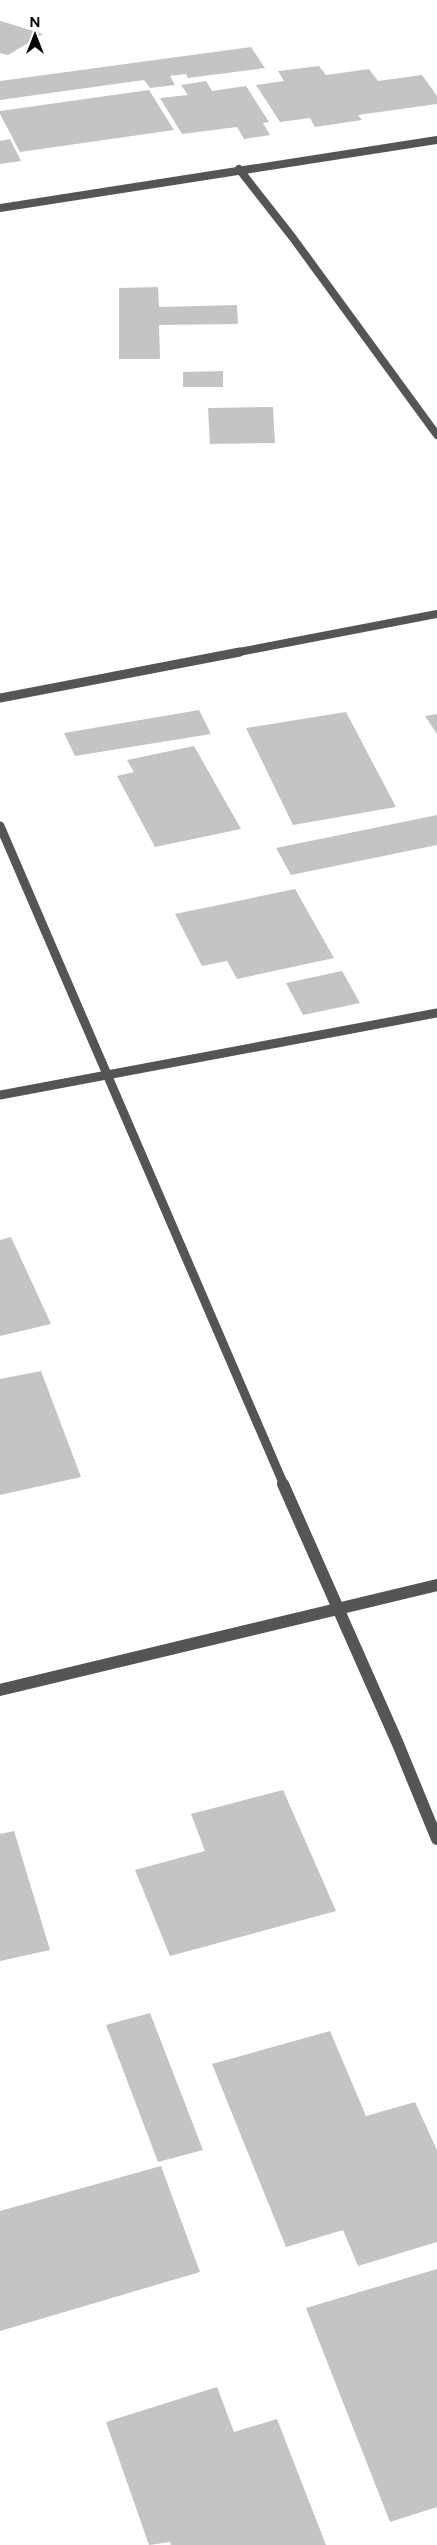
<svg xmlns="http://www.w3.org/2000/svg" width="437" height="2545" viewBox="0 0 437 2545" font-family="Figtree,sans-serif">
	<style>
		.building { fill: #c4c4c4 }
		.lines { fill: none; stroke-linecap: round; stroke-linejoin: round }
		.street-far2 { stroke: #555; stroke-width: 8 }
		.street-far1 { stroke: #555; stroke-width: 9 }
		.street { stroke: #555; stroke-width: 12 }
	</style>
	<rect width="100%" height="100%" fill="#fff"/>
	<g class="building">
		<polygon points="0,21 1,21 43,34 8,55 0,53"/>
		<polygon points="251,47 265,68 188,78 186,74 170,76 175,85 150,88 144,80 0,100 0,81"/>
		<polygon points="319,66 326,75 369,69 378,81 422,75 437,96 437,104 358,115 362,120 315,127 310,118 280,122 256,85 284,81 278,71"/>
		<polygon points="206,81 212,91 246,86 269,122 263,123 270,135 244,139 237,127 182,134 160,98 188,95 181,85"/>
		<polygon points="149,90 174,130 20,152 0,114 0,111"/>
		<polygon points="10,139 21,161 0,164 0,141"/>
		<polygon points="158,287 159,307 237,305 238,324 159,325 160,359 119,359 119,288"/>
		<polygon points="223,371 223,387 183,387 183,372"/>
		<polygon points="273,407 275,443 210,444 208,408"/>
		<polygon points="199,710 211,734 75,756 64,733"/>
		<polygon points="346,712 396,807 293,825 246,728"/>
		<polygon points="437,714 437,734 425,716"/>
		<polygon points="194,746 241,829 155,847 117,776 134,772 127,760"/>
		<polygon points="437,815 437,845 291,875 276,848"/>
		<polygon points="295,889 334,958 237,979 227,961 202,966 175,914"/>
		<polygon points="342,971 360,1003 303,1015 286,983"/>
		<polygon points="11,1237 51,1324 0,1336 0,1240"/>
		<polygon points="41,1371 81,1477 0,1495 0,1379"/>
		<polygon points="283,1790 336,1911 170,1956 135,1870 205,1851 191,1814"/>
		<polygon points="14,1831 50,1950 0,1961 0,1834"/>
		<polygon points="150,2013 203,2150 158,2162 106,2025"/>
		<polygon points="330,2031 366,2116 415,2102 437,2150 437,2242 358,2266 343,2230 286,2247 212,2064"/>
		<polygon points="161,2166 200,2272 0,2331 0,2211"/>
		<polygon points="437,2269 437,2507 390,2522 306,2308"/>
		<polygon points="217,2387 234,2432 277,2419 326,2545 171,2545 170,2542 149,2545 106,2422"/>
	</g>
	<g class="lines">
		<g class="street-far2">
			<polyline points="239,169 293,238 437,435"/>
			<polyline points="0,208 437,140"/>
			<polyline points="234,653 437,614"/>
		</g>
		<g class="street-far1">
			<polyline points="0,698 240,652"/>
			<polyline points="0,826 284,1485"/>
			<polyline points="0,1095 437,1013"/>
		</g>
		<g class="street">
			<polyline points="283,1484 398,1744 437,1839"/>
			<polyline points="0,1690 437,1585"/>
		</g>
	</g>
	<g transform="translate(35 35)" stroke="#ffffff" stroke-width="4" paint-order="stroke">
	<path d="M0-4L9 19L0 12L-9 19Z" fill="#000000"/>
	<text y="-8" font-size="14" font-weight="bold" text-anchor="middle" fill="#000000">N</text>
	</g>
</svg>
